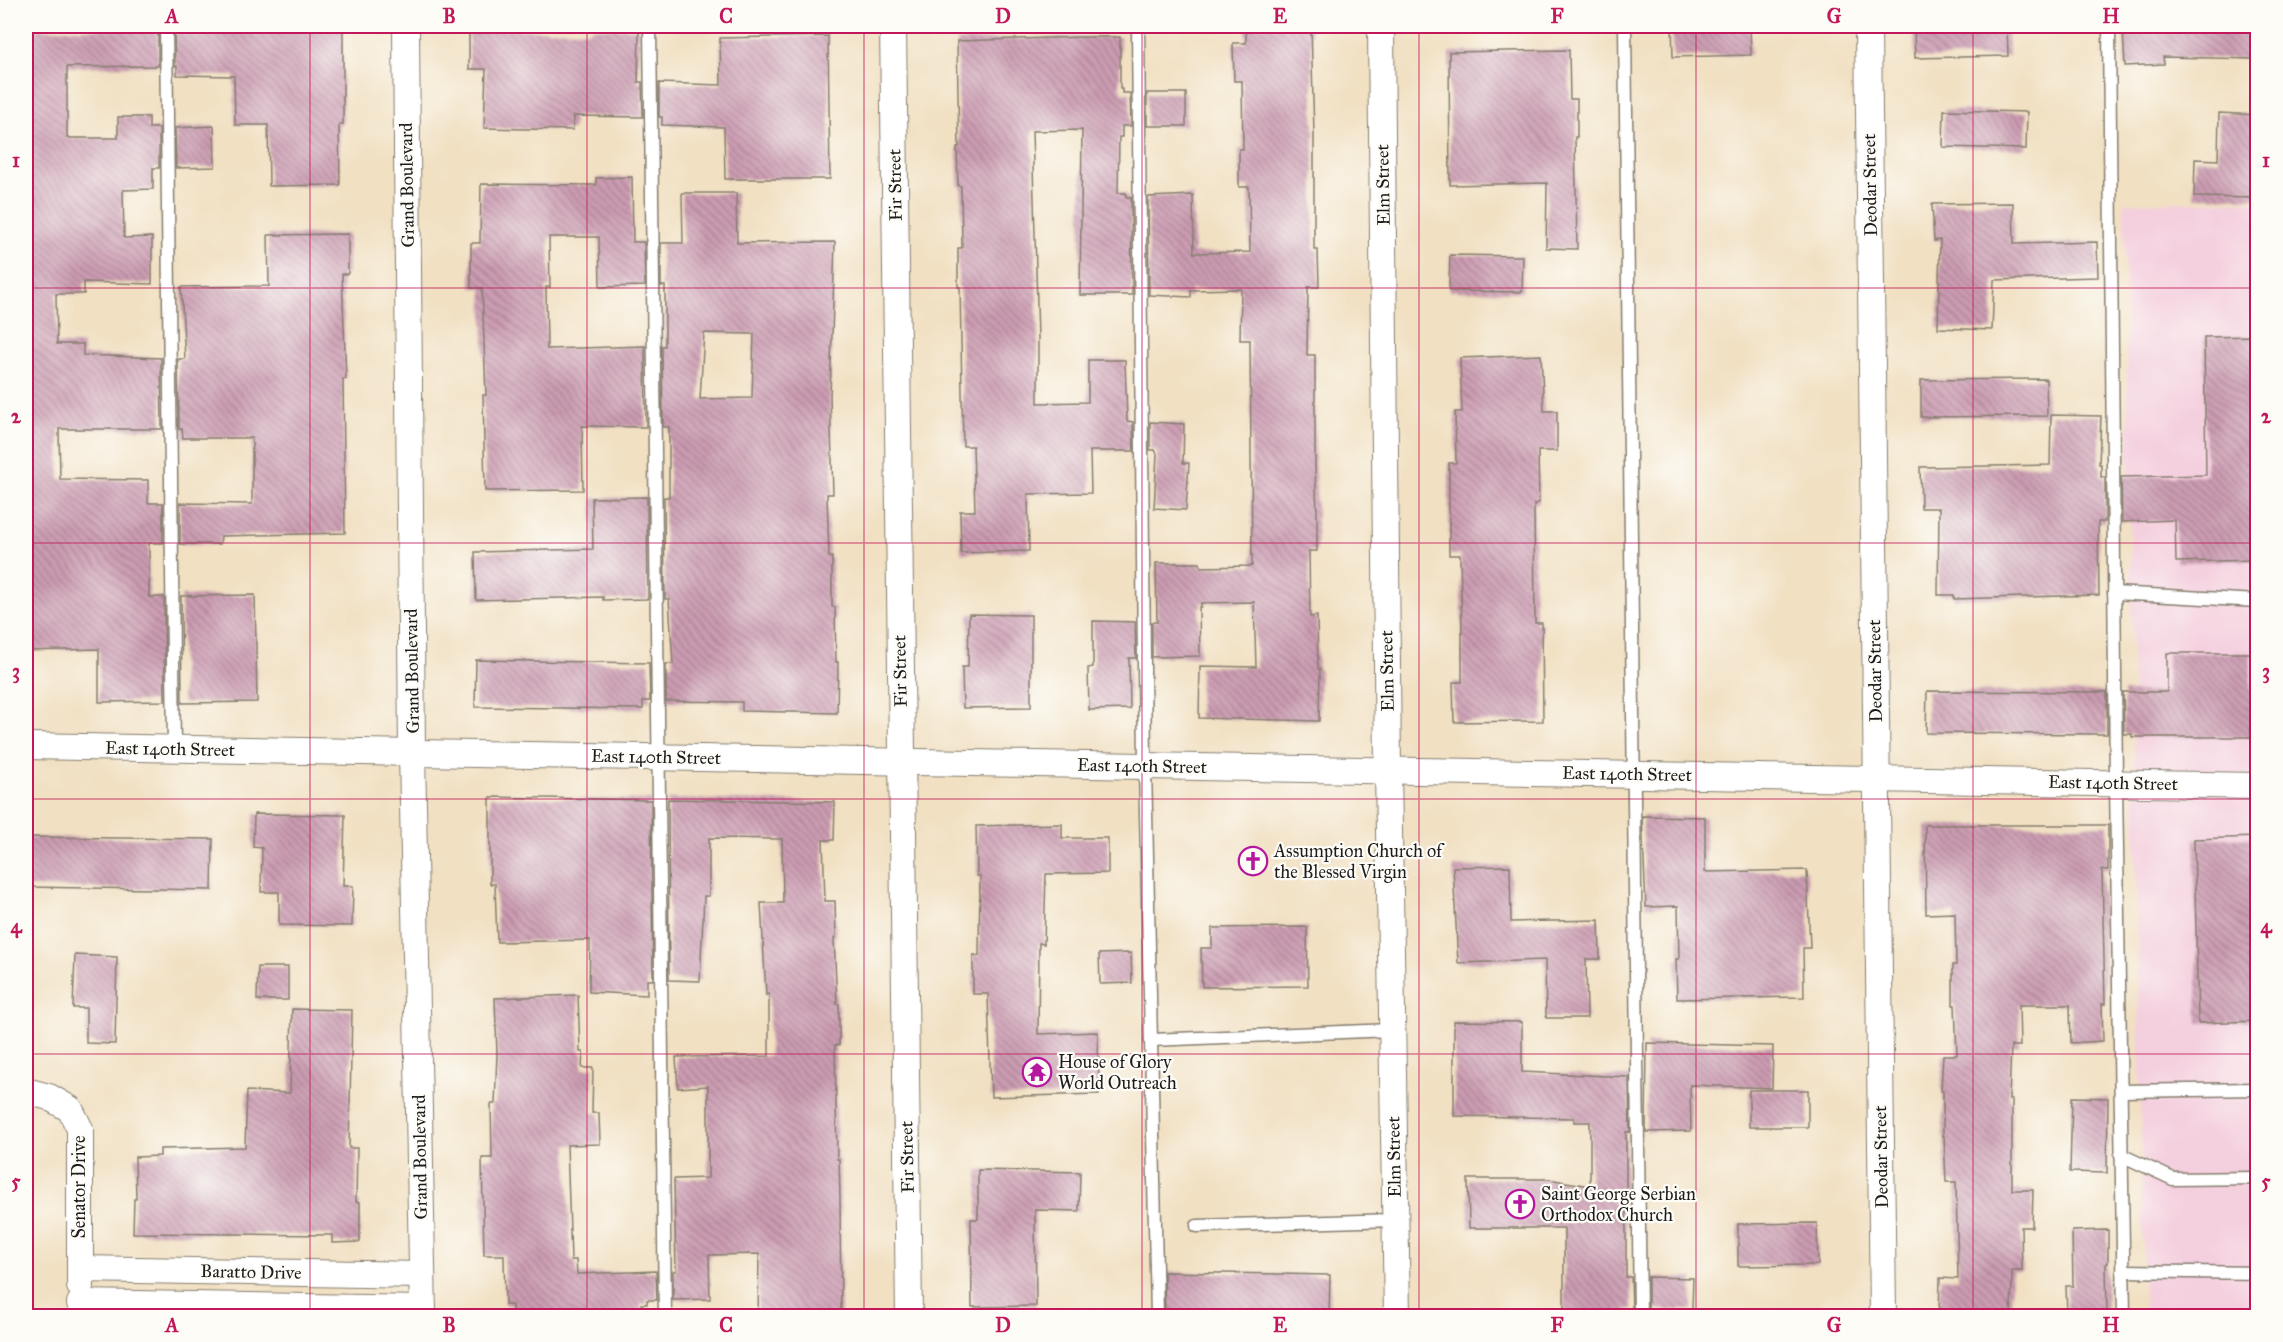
<svg xmlns="http://www.w3.org/2000/svg" width="2283" height="1342" viewBox="0 0 2283 1342" font-family="'IM FELL Great Primer',serif">
	<style>
		.built { fill: #f4cfde }
		.building { fill: url(#building-back-hatch); fill-rule: evenodd }
		.lines { fill: none; stroke-linecap: round; stroke-linejoin: round }
		.lane-casing { stroke: #867e6f; stroke-width: 15 }
		.street-casing { stroke: #867e6f; stroke-width: 28 }
		.lane { stroke: #fff; stroke-width: 12 }
		.street { stroke: #fff; stroke-width: 26 }
		.grid { fill: none; stroke: #c2185b; stroke-width: 1.5; stroke-opacity: 0.55 }
		.labels { text-anchor: middle; stroke-width: 4.5; stroke-linejoin: round; paint-order: stroke }
		.street-label { font-size: 18px; fill: #1c1c1c; stroke: #fdfcf7 }
		.poi-label { font-size: 18px; fill: #1c1c1c; stroke: #fdfcf7; text-anchor: start }
		.neatline { fill: none; stroke: #c2185b; stroke-width: 2 }
		.grid-label { font-size: 20px; text-anchor: middle; font-weight: bold; fill: #c2185b }
	</style>
	<defs>
		<pattern id="building-back-hatch" width="6" height="6" patternUnits="userSpaceOnUse" patternTransform="scale(1.5)"><rect width="6" height="6" fill="#cc9cb2"/><path d="M-1 5l2 2M0 0l6 6M5-1l2 2" fill="none" stroke="#a57e90"/></pattern>
	</defs>
	<rect width="100%" height="100%" fill="#fdfcf7"/>
	<filter id="ink" filterUnits="userSpaceOnUse"><feTurbulence type="fractalNoise" baseFrequency=".0167" numOctaves="2"/><feDisplacementMap in="SourceGraphic" scale="12" xChannelSelector="R" yChannelSelector="G"/><feConvolveMatrix kernelMatrix="1 2 1 2 8 2 1 2 1" color-interpolation-filters="sRGB"/></filter>
	<filter id="wash" filterUnits="userSpaceOnUse"><feTurbulence type="fractalNoise" baseFrequency=".008" numOctaves="4" result="noise"/><feDisplacementMap in="SourceGraphic" scale="24" xChannelSelector="R" yChannelSelector="G"/><feGaussianBlur stdDeviation="1.35" result="paint"/><feColorMatrix in="noise" values="0 0 0 0 0 0 0 0 0 0 0 0 0 0 0 0 0 1.4 0 .05"/><feComposite in="paint" operator="in"/></filter>
	<g filter="url(#wash)">
		<rect width="100%" height="100%" fill="#f1e0c2"/>
		<polygon class="built" points="2257,201 2257,1316 2144,1316 2124,203"/>
		<g id="blocks">
			<g class="building">
				<polygon points="240,26 343,26 343,124 339,124 340,185 269,186 268,125 235,125 234,76 177,75 177,66 175,66 174,29 240,30"/>
				<polygon points="1246,26 1311,26 1314,134 1314,250 1318,250 1319,287 1308,287 1307,355 1315,355 1315,469 1317,512 1317,551 1309,551 1310,617 1317,616 1318,669 1320,669 1319,721 1199,718 1200,666 1256,667 1254,602 1201,603 1201,607 1199,607 1200,656 1152,657 1152,622 1157,622 1156,563 1200,563 1201,567 1252,566 1250,340 1240,340 1241,289 1191,290 1191,297 1149,295 1148,197 1193,195 1194,253 1250,252 1249,187 1239,187 1239,149 1243,149 1242,81 1234,81 1233,43 1246,43"/>
				<polygon points="1672,26 1750,26 1751,55 1673,57"/>
				<polygon points="1914,26 2007,26 2008,56 1915,58"/>
				<polygon points="2182,26 2258,28 2258,59 2163,57 2164,64 2125,66 2123,29"/>
				<polygon points="591,28 639,29 638,82 642,82 643,117 574,116 573,130 484,128 486,69 469,69 469,29 591,31"/>
				<polygon points="61,29 158,29 158,66 67,67 67,138 118,138 118,117 149,117 149,128 159,128 159,168 153,168 153,189 123,190 124,238 152,237 152,284 84,282 84,294 56,294 57,344 83,344 83,355 161,358 162,429 59,429 60,479 148,480 148,503 163,503 163,543 149,543 149,597 164,597 165,701 99,702 99,649 26,651 26,30"/>
				<polygon points="828,36 830,179 725,179 724,127 662,125 662,117 659,117 659,83 721,85 720,38"/>
				<polygon points="1084,37 1120,37 1120,89 1122,89 1122,93 1130,93 1131,126 1122,126 1122,137 1119,137 1118,193 1126,193 1126,197 1131,197 1132,295 1080,295 1082,130 1032,131 1038,338 1038,403 1088,402 1088,360 1125,360 1127,421 1133,422 1134,451 1090,451 1091,493 1028,494 1029,551 961,553 960,511 975,511 973,446 963,446 960,287 958,287 958,248 962,248 961,186 958,186 957,147 959,147 957,41"/>
				<polygon points="1569,50 1570,99 1577,99 1577,137 1575,137 1577,249 1546,248 1547,183 1450,185 1449,52"/>
				<rect x="1147" y="93" width="39" height="33"/>
				<polygon points="1944,110 2027,112 2026,149 1943,147"/>
				<polygon points="2219,113 2258,115 2258,198 2194,197 2195,159 2218,160"/>
				<polygon points="214,126 215,167 176,168 175,128"/>
				<polygon points="632,177 633,242 644,242 645,286 600,287 599,237 549,237 550,287 546,287 547,349 645,346 646,427 582,426 583,490 485,491 483,395 486,395 482,288 471,288 471,243 480,243 481,184 596,185 596,178"/>
				<path d="M682,193H736L737,243L835,242L830,396L833,494H827L829,557H832V607H835L836,662H838L837,713L742,711V702L666,701V664H673L669,599H665L664,497H669V427H663L662,346H665V286H661V243H683ZM704,333L754,334L752,398L700,399Z"/>
				<polygon points="2013,203 2014,244 2097,242 2098,277 1994,280 1992,330 1938,328 1940,240 1934,241 1932,204"/>
				<polygon points="348,234 348,274 342,274 346,379 343,379 345,533 221,536 220,544 180,544 180,503 252,504 252,438 183,438 182,429 179,429 178,359 185,359 181,287 269,286 268,235"/>
				<polygon points="1450,255 1523,256 1522,292 1449,291"/>
				<polygon points="2258,336 2258,560 2176,562 2175,520 2122,522 2121,477 2206,475 2204,337"/>
				<polygon points="1541,355 1544,411 1557,411 1557,451 1538,451 1539,503 1534,504 1535,623 1542,623 1543,721 1454,722 1453,682 1462,682 1462,631 1460,555 1449,555 1449,463 1456,463 1455,412 1462,412 1460,358"/>
				<polygon points="2046,379 2047,416 1921,417 1921,380"/>
				<polygon points="2051,415 2101,416 2099,464 2101,464 2101,477 2105,477 2105,522 2098,522 2099,595 1954,599 1954,595 1938,595 1939,508 1921,508 1920,467 2050,465"/>
				<polygon points="1150,422 1184,424 1183,463 1189,463 1186,510 1154,508 1157,454 1155,450 1150,450"/>
				<polygon points="647,497 648,599 603,600 603,597 476,600 475,552 593,549 592,498"/>
				<polygon points="255,595 257,702 182,703 181,596"/>
				<polygon points="969,614 1031,615 1031,707 963,708 962,667 968,667"/>
				<polygon points="1093,621 1135,622 1136,658 1129,658 1130,709 1089,710 1088,668 1093,667"/>
				<polygon points="2167,653 2251,653 2251,737 2132,737 2132,734 2124,734 2123,692 2167,692"/>
				<polygon points="476,660 649,663 650,701 643,701 643,709 475,707"/>
				<polygon points="1927,691 2107,692 2107,734 1926,733"/>
				<polygon points="490,797 651,800 653,980 647,980 647,995 589,992 590,940 497,942 495,884 490,884"/>
				<polygon points="668,799 835,802 834,840 823,840 825,901 835,901 836,938 834,938 837,1004 839,1004 839,1045 835,1045 837,1159 839,1159 840,1198 841,1317 758,1317 759,1254 709,1255 710,1299 673,1300 673,1271 676,1271 674,1179 708,1178 708,1086 678,1088 676,1057 769,1056 769,994 766,995 761,903 783,903 782,839 709,838 709,896 704,896 700,981 669,980"/>
				<polygon points="254,814 345,815 343,886 353,886 352,926 279,925 279,892 261,892 262,848 253,847"/>
				<polygon points="1642,816 1705,817 1705,872 1807,870 1810,948 1803,948 1804,997 1677,999 1676,959 1679,959 1678,906 1646,907"/>
				<polygon points="1062,824 1062,838 1108,838 1108,873 1046,874 1044,944 1039,943 1038,1034 1098,1032 1099,1094 991,1097 988,994 973,994 973,955 979,956 980,876 977,876 976,826"/>
				<polygon points="1925,825 2108,825 2108,870 2102,870 2105,1004 2102,1004 2103,1041 2071,1043 2070,1005 2019,1005 2020,1046 2011,1046 2009,1100 2012,1100 2012,1190 2033,1190 2032,1227 2021,1227 2022,1271 2012,1271 2011,1317 1939,1315 1940,1278 1958,1279 1956,1182 1946,1182 1944,1136 1943,1136 1943,1091 1941,1091 1943,1055 1957,1055 1955,1005 1953,1005 1953,965 1956,965 1955,913 1926,914"/>
				<polygon points="26,837 213,839 212,890 26,887"/>
				<polygon points="2258,837 2258,1021 2198,1023 2194,839"/>
				<polygon points="1510,866 1511,922 1599,920 1600,959 1586,959 1587,1018 1546,1018 1545,960 1458,963 1453,867"/>
				<polygon points="1307,927 1308,986 1202,987 1201,948 1212,948 1212,928"/>
				<polygon points="1131,953 1132,983 1100,984 1099,954"/>
				<polygon points="75,955 117,957 115,1044 86,1043 86,1008 73,1008"/>
				<polygon points="258,967 288,967 288,1000 257,1000"/>
				<polygon points="578,995 580,1052 583,1052 582,1068 593,1068 592,1113 599,1113 600,1144 567,1145 571,1260 576,1260 577,1274 656,1271 657,1300 647,1300 647,1304 641,1304 641,1317 512,1317 512,1305 505,1305 504,1255 484,1255 482,1158 492,1158 491,1104 495,1104 497,1054 495,998"/>
				<polygon points="292,1009 352,1010 349,1148 357,1148 356,1202 360,1202 360,1242 332,1243 332,1235 133,1233 134,1199 136,1199 135,1157 160,1156 160,1149 245,1147 247,1091 290,1093"/>
				<polygon points="1454,1021 1522,1022 1522,1072 1629,1077 1630,1132 1626,1132 1626,1277 1631,1277 1632,1309 1626,1309 1626,1317 1564,1317 1564,1228 1469,1228 1468,1179 1548,1179 1590,1186 1590,1122 1574,1122 1574,1118 1454,1116"/>
				<polygon points="1647,1043 1773,1046 1772,1088 1690,1085 1691,1131 1646,1132"/>
				<rect x="1749" y="1090" width="59" height="37"/>
				<polygon points="2072,1097 2108,1098 2107,1173 2070,1172"/>
				<polygon points="978,1170 1080,1172 1079,1211 1035,1210 1036,1306 972,1307 971,1219 978,1219"/>
				<polygon points="1817,1223 1818,1265 1738,1266 1738,1224"/>
				<polygon points="2108,1230 2108,1263 2106,1264 2107,1313 2067,1315 2066,1286 2073,1286 2072,1231"/>
				<polygon points="1164,1272 1330,1275 1329,1317 1165,1317"/>
				<polygon points="1648,1277 1693,1278 1692,1310 1648,1310"/>
			</g>
		</g>
	</g>
	<g filter="url(#ink)">
		<use href="#blocks" fill-opacity="0" stroke="#867e6f" stroke-width="1.5"/>
		<g class="lines">
			<g class="lane-casing">
				<g id="lane">
					<polyline points="166,26 174,749"/>
					<polyline points="650,26 665,1316"/>
					<polyline points="1138,26 1145,766 1157,1316"/>
					<polyline points="1625,26 1640,1316"/>
					<polyline points="2109,26 2116,783 2124,1316"/>
					<polyline points="2114,593 2258,601"/>
					<polyline points="1151,1040 1392,1030"/>
					<polyline points="2121,1091 2258,1089"/>
					<polyline points="2121,1155 2173,1179 2258,1178"/>
					<polyline points="1197,1226 1395,1220"/>
					<polyline points="2123,1271 2258,1273"/>
				</g>
			</g>
			<g class="street-casing">
				<g id="street">
					<polyline points="406,26 412,753 423,1316"/>
					<polyline points="893,26 909,1316"/>
					<polyline points="1381,26 1388,770 1397,1316"/>
					<polyline points="1868,26 1883,1316"/>
					<polyline points="26,746 2258,786"/>
					<polyline points="26,1091 49,1097 70,1109 80,1129 80,1286"/>
					<polyline points="80,1269 422,1275"/>
					<polyline points="80,1303 423,1309"/>
				</g>
			</g>
			<use href="#lane" class="lane"/>
			<use href="#street" class="street"/>
		</g>
	</g>
	<path class="grid" d="M310,26V1316M587,26V1316M864,26V1316M1142,26V1316M1419,26V1316M1696,26V1316M1973,26V1316M26,288H2258M26,543H2258M26,799H2258M26,1054H2258"/>
	<defs>
		<g id="church-ring" transform="scale(1.5)"><circle r="9.5" fill="#fdfcf7" stroke="#b5179e" stroke-width="1.5"/><path d="M-1.2-6h2.4v3.5h3.3v2.4h-3.3V6h-2.4V-.1h-3.3v-2.4h3.3Z" fill="#b5179e"/></g>
		<g id="temple-ring" transform="scale(1.5)"><circle r="9.5" fill="#fdfcf7" stroke="#b5179e" stroke-width="1.5"/><path d="M0-6L5-2H3V0L6.5 2.5H4V6H1.5V3h-3V6H-4V2.5H-6.5L-3 0V-2H-5Z" fill="#b5179e"/></g>
	</defs>
	<g fill-rule="evenodd">
		<use href="#church-ring" x="1253" y="861"/>
		<use href="#temple-ring" x="1037" y="1072"/>
		<use href="#church-ring" x="1520" y="1204"/>
	</g>
	<g class="labels">
		<g class="street-label">
			<text transform="translate(407 185) rotate(-91)" y="6">Grand Boulevard</text>
			<text transform="translate(895 185) rotate(-91)" y="6">Fir Street</text>
			<text transform="translate(1383 185) rotate(-91)" y="6">Elm Street</text>
			<text transform="translate(1870 185) rotate(-91)" y="6">Deodar Street</text>
			<text transform="translate(412 671) rotate(-91)" y="6">Grand Boulevard</text>
			<text transform="translate(900 671) rotate(-91)" y="6">Fir Street</text>
			<text transform="translate(1387 671) rotate(-91)" y="6">Elm Street</text>
			<text transform="translate(1875 671) rotate(-91)" y="6">Deodar Street</text>
			<text transform="translate(170 749) rotate(1)" y="6">East 140th Street</text>
			<text transform="translate(656 757) rotate(1)" y="6">East 140th Street</text>
			<text transform="translate(1142 766) rotate(1)" y="6">East 140th Street</text>
			<text transform="translate(1627 774) rotate(1)" y="6">East 140th Street</text>
			<text transform="translate(2113 783) rotate(1)" y="6">East 140th Street</text>
			<text transform="translate(420 1157) rotate(-91)" y="6">Grand Boulevard</text>
			<text transform="translate(907 1157) rotate(-91)" y="6">Fir Street</text>
			<text transform="translate(1394 1157) rotate(-91)" y="6">Elm Street</text>
			<text transform="translate(1881 1157) rotate(-91)" y="6">Deodar Street</text>
			<text transform="translate(79 1187) rotate(-90)" y="6">Senator Drive</text>
			<text transform="translate(251 1272) rotate(1)" y="6">Baratto Drive</text>
		</g>
		<g class="poi-label">
			<text x="1274" y="857">Assumption Church of<tspan x="1274" dy="21">the Blessed Virgin</tspan></text>
			<text x="1058" y="1068">House of Glory<tspan x="1058" dy="21">World Outreach</tspan></text>
			<text x="1541" y="1200">Saint George Serbian<tspan x="1541" dy="21">Orthodox Church</tspan></text>
		</g>
	</g>
	<rect width="2283" height="1342" fill="none" stroke="#fdfcf7" stroke-width="66"/>
	<rect x="33" y="33" width="2217" height="1276" class="neatline"/>
	<g class="grid-label">
		<text x="172" y="23">A</text>
		<text x="449" y="23">B</text>
		<text x="726" y="23">C</text>
		<text x="1003" y="23">D</text>
		<text x="1280" y="23">E</text>
		<text x="1557" y="23">F</text>
		<text x="1834" y="23">G</text>
		<text x="2111" y="23">H</text>
		<text x="16" y="167">1</text>
		<text x="2266" y="167">1</text>
		<text x="16" y="423">2</text>
		<text x="2266" y="423">2</text>
		<text x="16" y="678">3</text>
		<text x="2266" y="678">3</text>
		<text x="16" y="933">4</text>
		<text x="2266" y="933">4</text>
		<text x="16" y="1188">5</text>
		<text x="2266" y="1188">5</text>
		<text x="172" y="1332">A</text>
		<text x="449" y="1332">B</text>
		<text x="726" y="1332">C</text>
		<text x="1003" y="1332">D</text>
		<text x="1280" y="1332">E</text>
		<text x="1557" y="1332">F</text>
		<text x="1834" y="1332">G</text>
		<text x="2111" y="1332">H</text>
	</g>
</svg>
